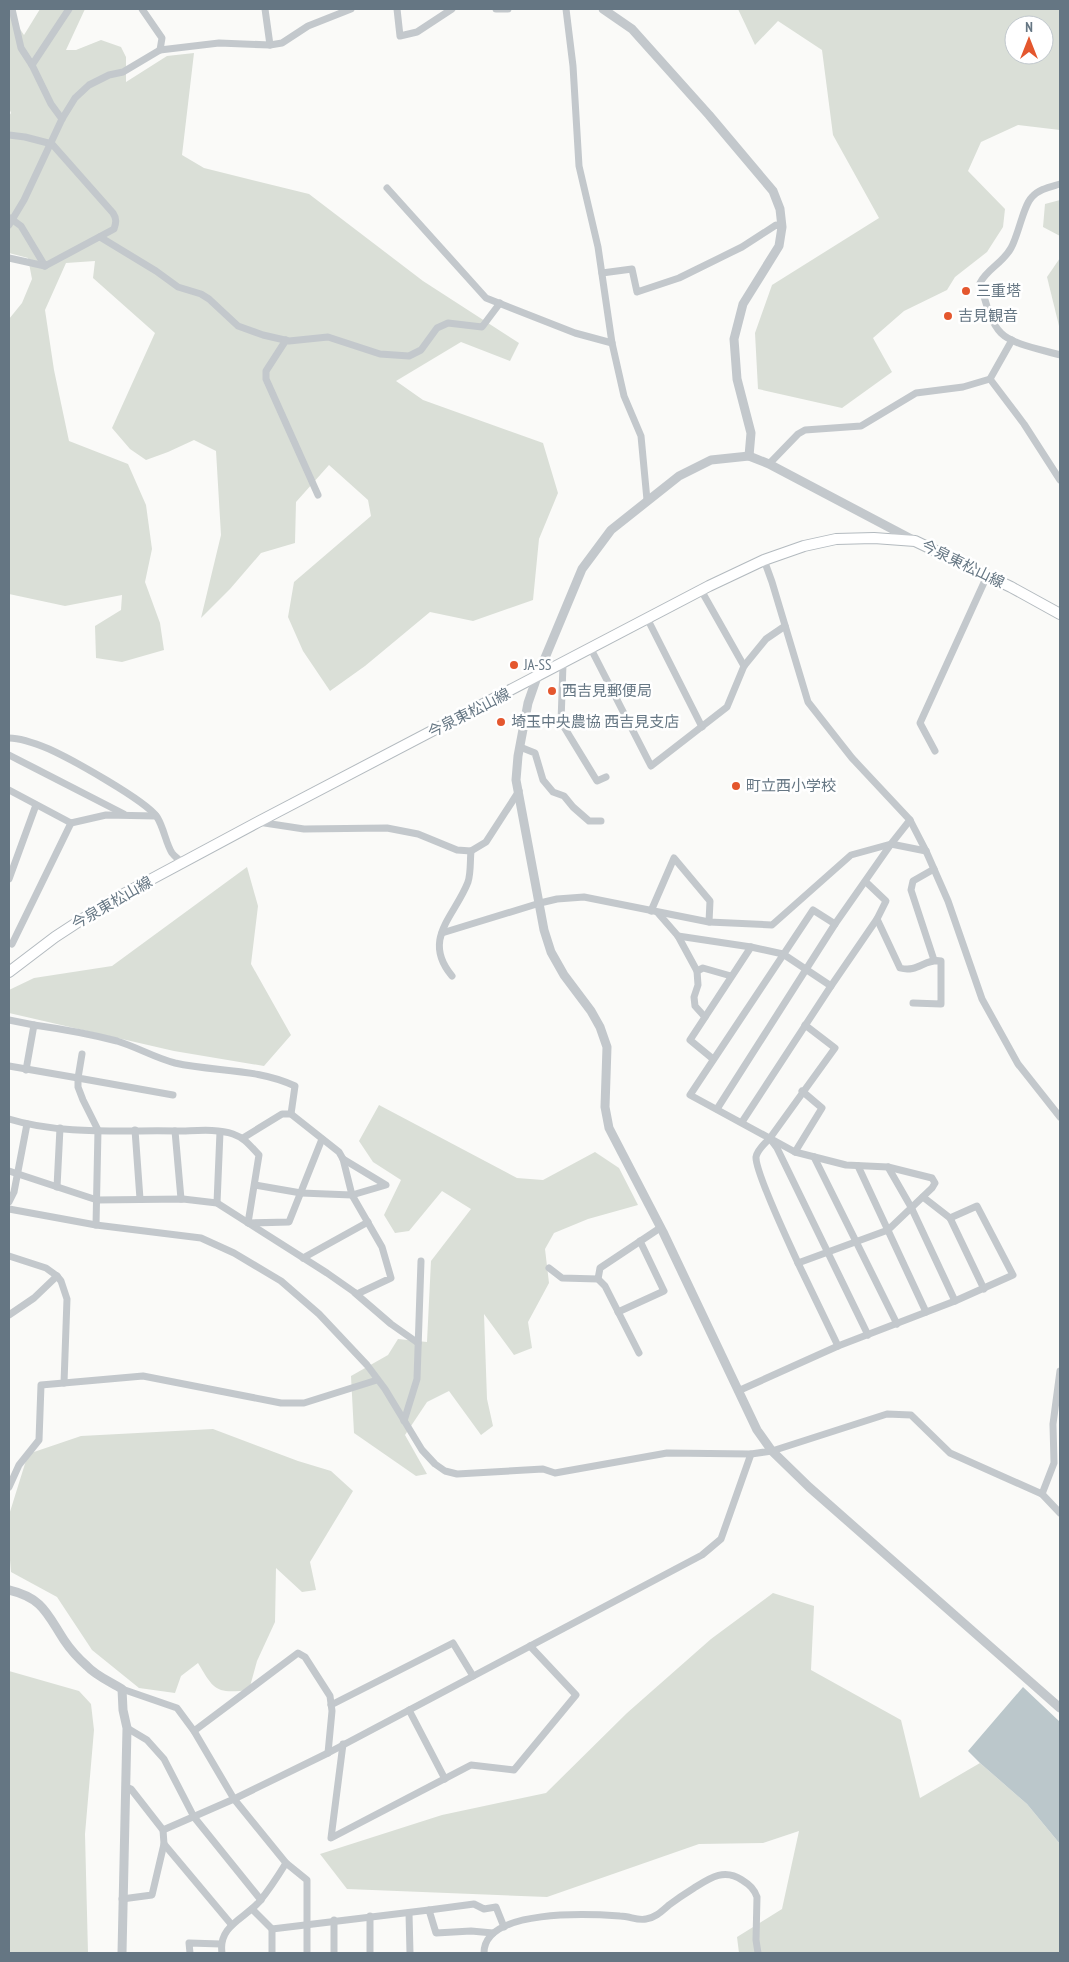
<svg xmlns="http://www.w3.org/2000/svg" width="1069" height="1962" viewBox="0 0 1069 1962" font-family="'PT Sans Narrow','Noto Sans JP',sans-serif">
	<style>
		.green { fill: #dadfd7; fill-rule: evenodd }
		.water { fill: #bbc7cb }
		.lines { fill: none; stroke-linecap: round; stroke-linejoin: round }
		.secondary-casing { stroke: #b3babf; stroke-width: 12 }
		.minor { stroke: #c3c8cc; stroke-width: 7 }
		.tertiary { stroke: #c3c8cc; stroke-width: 9 }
		.secondary { stroke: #fff; stroke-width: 10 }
		.poi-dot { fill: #e4572e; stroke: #fff; stroke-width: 2 }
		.labels { text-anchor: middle; stroke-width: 5; stroke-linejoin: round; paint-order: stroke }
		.poi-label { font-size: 15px; fill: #657683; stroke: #fff; text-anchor: start }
		.street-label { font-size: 15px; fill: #657683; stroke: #fff }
	</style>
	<rect width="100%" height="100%" fill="#fafaf8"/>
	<g class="green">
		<polygon points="40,9 85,9 66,50 76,50 101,40 121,47 126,57 126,82 167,56 194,53 182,155 204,168 309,194 423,281 519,343 510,361 461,342 396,381 423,400 543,443 558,493 539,539 533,600 473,621 430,612 365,666 330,691 303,651 288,617 294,582 371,516 368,500 329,465 296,502 295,543 261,553 230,589 201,618 221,535 216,451 194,440 168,452 146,460 130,449 112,428 155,333 93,278 95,261 66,263 45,310 54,370 69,441 128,464 146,505 152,549 145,582 160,623 164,650 122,662 96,658 95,626 121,610 122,595 65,606 9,594 9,319 22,303 32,279 28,258 9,253 9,116 11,113 9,108 9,13 24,35"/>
		<path d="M738,9H1060V130L1018,125L981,142L968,171L1005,209L1003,227L987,252L955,277L947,290L904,311L873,338L892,372L842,408L758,389L755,333L772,285L879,218L833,135L822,50L778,21L755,45ZM1014,25H1044V55H1014Z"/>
		<polygon points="1060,200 1060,236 1043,227 1045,204"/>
		<polygon points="1060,258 1060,330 1047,277"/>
		<polygon points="247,867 258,906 251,964 291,1035 264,1066 174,1051 9,1013 9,990 34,978 112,966"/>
		<polygon points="379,1105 517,1178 543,1180 595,1152 619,1168 638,1205 588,1219 554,1233 545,1249 549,1283 528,1322 532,1348 514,1355 484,1314 487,1399 493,1426 481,1435 449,1391 427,1402 405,1435 427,1474 416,1476 354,1433 351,1376 388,1355 398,1339 427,1342 431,1261 471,1209 442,1191 409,1231 395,1233 384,1215 401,1180 373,1162 359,1141"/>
		<path d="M213,1429L298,1461L331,1471L353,1491L310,1562L316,1590L302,1592L276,1568L275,1622L257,1661L249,1690C216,1694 214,1690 198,1663L181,1676L175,1693L139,1688L92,1650L57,1597L11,1572L9,1548V1515L28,1454L81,1436Z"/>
		<polygon points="773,1593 814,1606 811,1670 901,1720 920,1798 980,1763 1027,1804 1060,1844 1060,1953 739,1953 737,1937 782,1909 799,1831 763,1843 699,1844 547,1897 347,1889 320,1854 442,1815 546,1793 627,1713 711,1639"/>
		<polygon points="9,1671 79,1691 91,1704 94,1730 85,1834 88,1953 9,1953"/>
	</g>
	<polygon class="water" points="1023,1687 1060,1722 1060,1844 1027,1804 980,1763 968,1751"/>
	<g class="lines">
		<g class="secondary-casing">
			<polyline id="secondary" points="9,972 55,937 107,903 258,822 709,586 764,560 804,546 836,539 874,538 915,541 1011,587 1060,614"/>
		</g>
		<g class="minor">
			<polyline points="12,9 21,48 32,65 51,104 62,119"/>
			<polyline points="142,9 162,38 160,50"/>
			<polyline points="265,9 270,45"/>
			<polyline points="397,9 400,36 417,32 452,9"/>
			<polyline points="496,9 508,9"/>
			<polyline points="566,9 573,66 579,166 598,247 612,343 624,396 641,436 647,500"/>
			<polyline points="32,65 69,9"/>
			<path d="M9,135L25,137L52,144L113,213C117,219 116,223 114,229L45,266L21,226L10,218"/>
			<path d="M1060,184C1050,187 1039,189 1032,197C1023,206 1019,234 1011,248C1003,263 987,269 980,283C985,298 989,321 1001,333C1013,345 1044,350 1060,355"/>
			<polyline points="387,188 486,298 575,333 612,343"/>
			<polyline points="9,225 24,200 62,119 75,98 89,85 109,75 123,72 160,50 219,43 270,45 282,43 308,26 351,9"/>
			<polyline points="100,237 156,271 178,287 201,294 209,299 238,326 263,335 289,341 328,337 380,354 409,356 421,350 437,328 448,323 482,327 500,303"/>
			<polyline points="9,258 45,266"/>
			<polyline points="602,273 632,269 637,292 679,278 742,247 776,225 782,227"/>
			<polyline points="286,340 266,371 266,379 318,495"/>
			<polyline points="990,379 1024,424 1060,480"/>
			<polyline points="769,464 798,434 805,430 861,426 916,393 963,387 990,379 1012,340"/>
			<polyline points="764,560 772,582 808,702 852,758 910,820 926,851 948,901 982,999 1018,1064 1060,1117"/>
			<polyline points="701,590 744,666"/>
			<polyline points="648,620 702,727"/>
			<polyline points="591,649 651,766 727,707 744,666 766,639 785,626"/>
			<polyline points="563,664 561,722 597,781 606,777"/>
			<path d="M9,738C22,738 37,744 49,749C71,759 145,800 157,817C164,828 166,844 172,853C175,857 180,860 183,864"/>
			<polyline points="520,747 535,753 543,780 553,792 564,796 573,807 589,821 601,821"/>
			<polyline points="935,751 920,723 987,576"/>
			<polyline points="9,755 124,814"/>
			<polyline points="9,790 71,823 106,815 156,816"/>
			<polyline points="258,822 304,829 387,828 418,834 457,850 471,851 486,842 519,791"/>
			<polyline points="9,879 36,805"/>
			<path d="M866,882L886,901L877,919L900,968C918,973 925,958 941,961V1004L913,1003"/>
			<polyline points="651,911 674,858 710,901 709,922"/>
			<polyline points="658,913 678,936 697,971 703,968 731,976"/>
			<polyline points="442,933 540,903 557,899 584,897 709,922 772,925 851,855 891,844 910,820"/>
			<polyline points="678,936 751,947 783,954 831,986"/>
			<polyline points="12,944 71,823"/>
			<polyline points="934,960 911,890 913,881 934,869"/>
			<polyline points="697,971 698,985 694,997 695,1006 705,1017"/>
			<path d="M452,976C421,939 455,916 468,882C471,873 470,860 471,851"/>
			<polyline points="9,1020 34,1025"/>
			<path d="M805,1025L835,1048L770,1138C765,1143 757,1150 756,1157C755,1172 790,1245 798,1263L888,1230L932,1188L935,1183L932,1178L888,1167L846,1165L795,1152L690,1095L813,910L835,924"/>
			<polyline points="82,1054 78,1078 173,1095"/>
			<polyline points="713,1059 690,1040 751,947"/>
			<polyline points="9,1066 78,1078 78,1087 83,1100 98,1130 96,1225"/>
			<path d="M26,1070L34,1025C62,1029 90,1034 117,1041C137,1047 155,1058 175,1063C215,1072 257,1068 295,1086L291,1114"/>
			<polyline points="717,1109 835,924 891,844 926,851"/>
			<path d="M9,1119C60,1135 123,1130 176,1131C194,1131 216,1128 233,1134C245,1138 251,1147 259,1155L248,1223"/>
			<polyline points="742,1122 831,986 877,919"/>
			<polyline points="135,1130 140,1199"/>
			<polyline points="175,1131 181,1199"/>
			<polyline points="771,1140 777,1148 868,1335"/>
			<polyline points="795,1152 822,1108 802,1091"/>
			<polyline points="814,1157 897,1324"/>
			<polyline points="858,1166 926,1312"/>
			<polyline points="888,1167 911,1207 955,1301"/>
			<polyline points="9,1171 97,1200 183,1199 217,1203 327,1273 357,1294 391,1278 382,1247 352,1195 343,1159 339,1152 291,1114 282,1114 243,1138"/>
			<polyline points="255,1185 301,1193 352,1195 386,1185 343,1159"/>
			<polyline points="57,1187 60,1128"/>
			<polyline points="923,1197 950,1218 984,1289"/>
			<polyline points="9,1202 14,1192 27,1124"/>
			<polyline points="217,1203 220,1132"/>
			<polyline points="9,1209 96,1225 201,1238 234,1253 281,1281 319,1314 367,1365 385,1389 422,1450 435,1464 445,1471 457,1474 543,1469 555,1473 667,1453 751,1454 772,1451 887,1414 911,1415 950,1453 1042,1494 1060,1513"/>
			<polyline points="249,1223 289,1222 322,1139"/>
			<polyline points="9,1256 46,1268 57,1276 61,1281 67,1299 64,1383"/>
			<polyline points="303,1258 368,1222"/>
			<polyline points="798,1263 838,1346"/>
			<polyline points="549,1268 562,1278 598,1279 605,1286 639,1353"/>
			<polyline points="598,1279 600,1268 660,1228"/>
			<polyline points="355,1293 391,1324 418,1343"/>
			<polyline points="618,1312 664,1291 640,1241"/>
			<polyline points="9,1315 34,1298 57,1276"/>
			<polyline points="738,1391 838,1346 955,1301 1013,1275 977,1206 950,1218"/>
			<polyline points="404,1421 417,1379 421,1261"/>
			<polyline points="9,1487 19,1465 39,1440 41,1385 143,1376 281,1403 304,1403 377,1380"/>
			<polyline points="1042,1494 1054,1463 1053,1424 1060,1371"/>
			<polyline points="122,1689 177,1708 194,1731 234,1799 286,1863 307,1880 307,1953"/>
			<polyline points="331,1705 453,1643 473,1676"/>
			<polyline points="409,1710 445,1779"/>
			<polyline points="127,1728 147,1740 164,1759 194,1817 261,1900"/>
			<polyline points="194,1731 298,1653 305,1657 330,1696 332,1711 328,1753"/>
			<polyline points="343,1744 331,1838 471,1765 514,1770 576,1695 530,1646"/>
			<polyline points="126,1787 131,1789 163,1830 164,1844 231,1924"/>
			<polyline points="163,1830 234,1799 328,1753 702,1555 721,1539 751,1454"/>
			<polyline points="122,1899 152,1895 164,1844"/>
			<polyline points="252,1909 272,1929 272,1953"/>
			<polyline points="429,1910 474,1904 484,1909 496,1907 504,1927"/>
			<polyline points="409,1913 410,1953"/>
			<polyline points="370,1916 370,1953"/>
			<polyline points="334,1920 334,1953"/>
			<polyline points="272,1929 429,1910 436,1933 471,1931 493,1933"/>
			<polyline points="190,1953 189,1943 221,1944"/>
			<path d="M222,1953C218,1926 244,1919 259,1902C269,1890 278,1876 286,1863"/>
			<path d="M484,1953C484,1908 591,1914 620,1916C630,1916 637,1921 646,1919C655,1918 662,1911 669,1905C677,1899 686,1893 694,1888C710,1878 724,1868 742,1880C750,1885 754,1889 757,1897L756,1940L758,1953"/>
		</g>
		<g class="tertiary">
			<polyline points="603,9 632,29 709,115 773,191 780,209 782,227 779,246 743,304 734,339 737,379 751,433 749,456"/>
			<polyline points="915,541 769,464 749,456 711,460 679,476 611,530 582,569 537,677 528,703 518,756 516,780 544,930 551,952 564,975 591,1011 600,1027 607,1047 605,1107 609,1128 663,1232 757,1430 772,1451 809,1487 1060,1708"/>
			<path d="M9,1590C43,1598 47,1614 64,1640C70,1649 79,1659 87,1666C96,1676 111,1682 122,1689L123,1710L127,1728L122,1953"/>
		</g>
		<use href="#secondary" class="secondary"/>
	</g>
	<g class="poi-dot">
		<circle cx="966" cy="291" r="5"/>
		<circle cx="948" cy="316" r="5"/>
		<circle cx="514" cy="665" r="5"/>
		<circle cx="552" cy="691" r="5"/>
		<circle cx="501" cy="722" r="5"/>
		<circle cx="736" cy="786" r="5"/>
	</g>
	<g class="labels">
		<g class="poi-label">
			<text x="976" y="296">三重塔</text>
			<text x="958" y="321">吉見観音</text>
			<text x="524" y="670">JA-SS</text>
			<text x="562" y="696">西吉見郵便局</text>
			<text x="511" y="727">埼玉中央農協 西吉見支店</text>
			<text x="746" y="791">町立西小学校</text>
		</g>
		<g class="street-label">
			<text transform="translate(963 564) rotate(26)" y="5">今泉東松山線</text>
			<text transform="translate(469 713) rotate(-27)" y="5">今泉東松山線</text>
			<text transform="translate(112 903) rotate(-30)" y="5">今泉東松山線</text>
		</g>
	</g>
	<rect width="1069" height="1962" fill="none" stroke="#657683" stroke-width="20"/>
	<g transform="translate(1029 40)"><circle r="24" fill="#ffffff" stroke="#c1c8cd"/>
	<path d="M0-4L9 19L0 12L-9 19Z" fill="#e4572e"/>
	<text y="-8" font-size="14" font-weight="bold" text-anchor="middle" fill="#657683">N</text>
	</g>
</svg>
